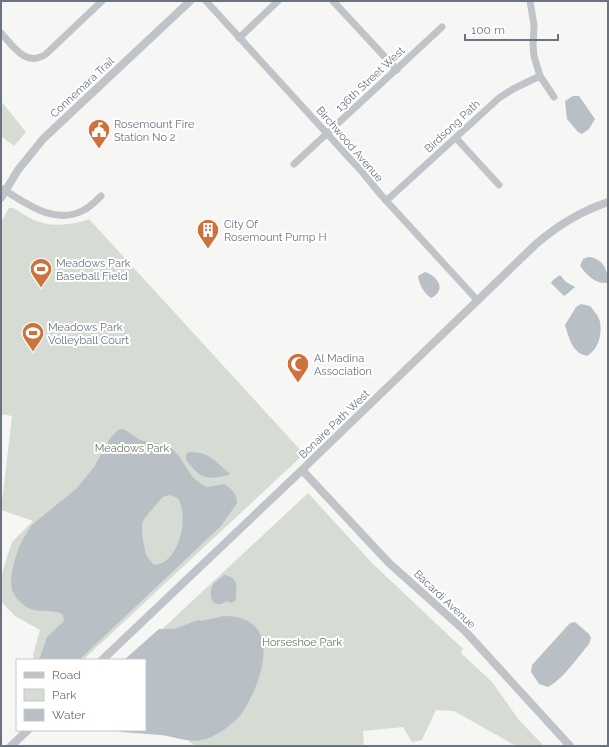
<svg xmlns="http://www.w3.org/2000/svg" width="609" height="747" viewBox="0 0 609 747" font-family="Raleway,sans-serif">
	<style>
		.green { fill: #d6dbd4 }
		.water { fill: #b8c0c6; fill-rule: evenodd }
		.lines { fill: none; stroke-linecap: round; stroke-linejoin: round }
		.minor { stroke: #c0c3c7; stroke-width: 7 }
		.tertiary { stroke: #c0c3c7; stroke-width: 8 }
		.labels { text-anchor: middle; stroke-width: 4; stroke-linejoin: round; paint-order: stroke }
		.street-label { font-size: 11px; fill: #697381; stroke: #fff }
		.poi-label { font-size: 11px; fill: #697381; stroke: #fff; text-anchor: start }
		.park-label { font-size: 11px; fill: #697967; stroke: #fff }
	</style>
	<rect width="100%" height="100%" fill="#f6f7f4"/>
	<g class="green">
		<polygon points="1,101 26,132 14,146 1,136"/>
		<path d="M9,208H13C33,220 42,227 68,224C75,223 82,222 89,219L304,454L83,660H34L33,655L40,630L15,616L1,601V585L3,570L12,542L33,521L1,510L12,416L1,414V222Z"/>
		<polygon points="308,493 373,564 461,647 463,648 461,653 492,682 519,720 544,746 516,746 454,711 436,710 422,740 412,742 403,727 363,731 364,746 195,746 145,705 145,660 129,660"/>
	</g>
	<g class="water">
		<polygon points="573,96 579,96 595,119 589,129 582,134 578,132 567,119 565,101"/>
		<path d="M588,257C602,258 609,269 607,283C595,284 587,275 580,266L583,259Z"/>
		<path d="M425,272C438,276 447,290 431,298C424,293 419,285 418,276Z"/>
		<polygon points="560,275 566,282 575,287 567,294 564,296 551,283 553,280"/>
		<path d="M581,304L590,306C593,310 599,316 600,322C602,334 599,349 587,356C572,353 569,338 565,325L576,307Z"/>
		<path d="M123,429C130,432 137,440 144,441C153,444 163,442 171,448C180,455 185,467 192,476C196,481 201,484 207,487L224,484C231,488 237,494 237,503L221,526L79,660H39L47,637L64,621L63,615C58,609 40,613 31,609C23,606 15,598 12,590C8,571 21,537 33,524L76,489L94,467L111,437L118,430ZM169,495L178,498C189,516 180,564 154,565L146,555L142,535V524L144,519L160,500L163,497Z"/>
		<path d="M189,452C210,452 215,461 230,474C226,476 222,476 218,477C201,480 196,472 186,460V454Z"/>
		<path d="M224,575C240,577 236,589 236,600L231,603L227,601C213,610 208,598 212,586C214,582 221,578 224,575Z"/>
		<path d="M224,616C269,616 269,653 256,686C251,698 245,711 236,720C226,729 215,737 202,740C189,743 173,736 160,735C143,733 129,734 112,730H145V660H124L159,629H174L198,620L201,621Z"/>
		<path d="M575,622L589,634L591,638L589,644C576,659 565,677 548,687L539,684L531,672L532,665L570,623Z"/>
	</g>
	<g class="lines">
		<g class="minor">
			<polyline points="206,1 363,173 381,195 478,301"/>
			<polyline points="333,1 397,70"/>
			<polyline points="530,1 534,25 533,45 534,56 540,76 554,97"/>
			<path d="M1,33C13,46 26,68 46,54L102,1"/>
			<polyline points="239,38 278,1"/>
			<polyline points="456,138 499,185"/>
			<polyline points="294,164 442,27"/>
			<path d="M1,188C26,203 54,226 84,210C90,207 96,201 101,196"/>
			<polyline points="386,201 499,98 513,89 540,76"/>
		</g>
		<g class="tertiary">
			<polyline points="1,198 18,170 43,139 190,1"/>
			<polyline points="302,470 389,563 465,631 570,746"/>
			<path d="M102,660L302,470L311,461L536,244C558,225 581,211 608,202"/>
			<polyline points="11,746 28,730"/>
		</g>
	</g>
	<defs>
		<g id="civic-pin" transform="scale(1.15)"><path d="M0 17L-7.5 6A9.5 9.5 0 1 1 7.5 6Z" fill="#cd723d" stroke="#fff"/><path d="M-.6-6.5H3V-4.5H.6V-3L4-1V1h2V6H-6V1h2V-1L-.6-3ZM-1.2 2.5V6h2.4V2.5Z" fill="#fff"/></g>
		<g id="building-pin" transform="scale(1.15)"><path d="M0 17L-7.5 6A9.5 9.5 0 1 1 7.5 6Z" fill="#cd723d" stroke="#fff"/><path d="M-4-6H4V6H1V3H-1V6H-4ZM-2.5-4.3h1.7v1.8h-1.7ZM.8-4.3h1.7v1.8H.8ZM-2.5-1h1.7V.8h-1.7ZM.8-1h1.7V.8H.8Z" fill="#fff"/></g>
		<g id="stadium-pin" transform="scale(1.15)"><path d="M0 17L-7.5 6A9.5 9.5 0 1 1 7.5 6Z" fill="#cd723d" stroke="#fff"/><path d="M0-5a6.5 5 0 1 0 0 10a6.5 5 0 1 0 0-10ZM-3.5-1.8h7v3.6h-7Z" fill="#fff"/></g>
		<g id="mosque-pin" transform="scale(1.15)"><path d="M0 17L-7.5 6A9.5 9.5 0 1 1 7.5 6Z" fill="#cd723d" stroke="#fff"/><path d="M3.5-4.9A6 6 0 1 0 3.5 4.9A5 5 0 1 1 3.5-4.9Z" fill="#fff"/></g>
	</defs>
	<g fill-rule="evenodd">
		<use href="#civic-pin" x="99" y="130"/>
		<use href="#building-pin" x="208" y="230"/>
		<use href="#stadium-pin" x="41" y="269"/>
		<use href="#stadium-pin" x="33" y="333"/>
		<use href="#mosque-pin" x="298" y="364"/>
	</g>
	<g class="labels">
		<g class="street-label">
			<text transform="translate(370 79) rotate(-43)" y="4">136th Street West</text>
			<text transform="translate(82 87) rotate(-43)" y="4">Connemara Trail</text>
			<text transform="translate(452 126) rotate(-43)" y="4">Birdsong Path</text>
			<text transform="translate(350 144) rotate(49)" y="4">Birchwood Avenue</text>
			<text transform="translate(334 424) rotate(-44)" y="4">Bonaire Path West</text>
			<text transform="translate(445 599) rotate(43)" y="4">Bacardi Avenue</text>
		</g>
		<g class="poi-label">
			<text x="114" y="128">Rosemount Fire<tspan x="114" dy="13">Station No 2</tspan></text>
			<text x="224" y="228">City Of<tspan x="224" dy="13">Rosemount Pump H</tspan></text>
			<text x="56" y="267">Meadows Park<tspan x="56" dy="13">Baseball Field</tspan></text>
			<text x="48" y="331">Meadows Park<tspan x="48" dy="13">Volleyball Court</tspan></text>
			<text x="314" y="362">Al Madina<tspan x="314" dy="13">Association</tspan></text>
		</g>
		<g class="park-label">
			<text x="132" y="452">Meadows Park</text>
			<text x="302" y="646">Horseshoe Park</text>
		</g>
	</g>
	<rect width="609" height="747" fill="none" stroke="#697381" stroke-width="4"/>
	<rect x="16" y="659" width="130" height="72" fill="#ffffff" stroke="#c3c7cd"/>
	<rect x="24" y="672" width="20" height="6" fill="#c0c3c7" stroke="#c3c7cd"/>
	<text x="52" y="679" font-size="12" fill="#697381">Road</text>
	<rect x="24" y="689" width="20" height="12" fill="#d6dbd4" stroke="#c3c7cd"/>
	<text x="52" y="699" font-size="12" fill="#697381">Park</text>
	<rect x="24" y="709" width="20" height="12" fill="#b8c0c6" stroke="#c3c7cd"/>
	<text x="52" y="719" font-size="12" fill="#697381">Water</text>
	<path d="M465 34v6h93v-6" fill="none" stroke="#697381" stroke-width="2"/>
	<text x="471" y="34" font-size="12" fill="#697381" stroke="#ffffff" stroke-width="3" paint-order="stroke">100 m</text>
</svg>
